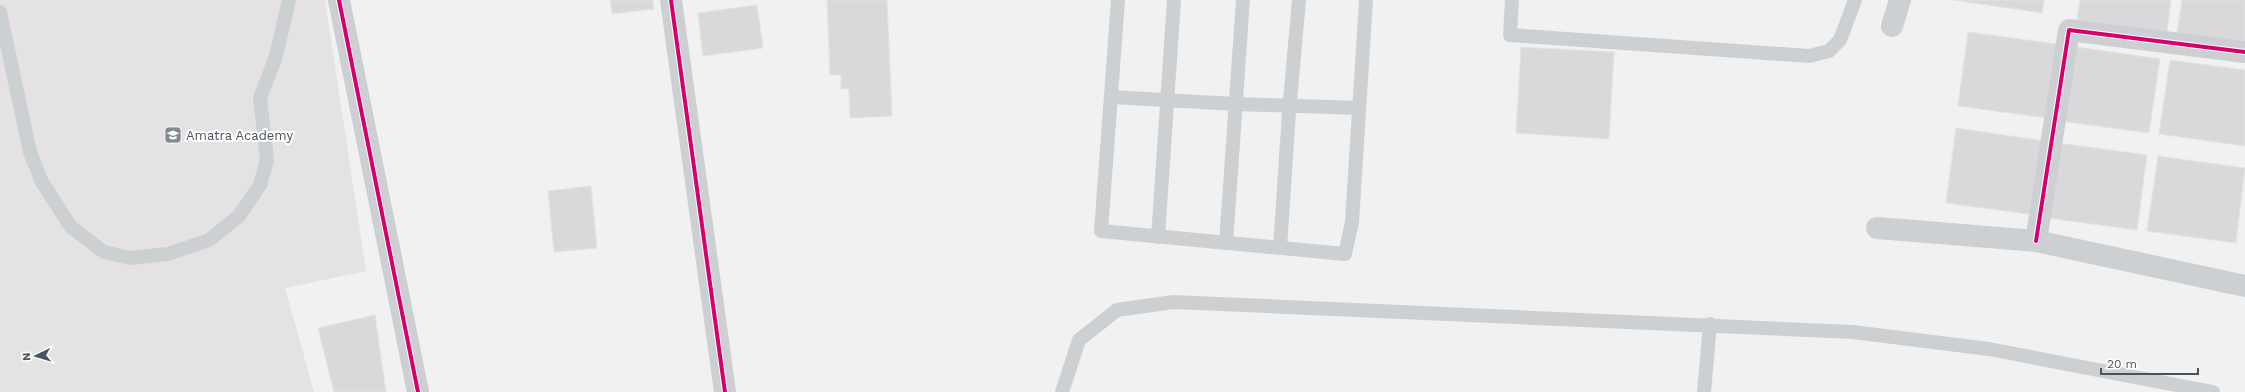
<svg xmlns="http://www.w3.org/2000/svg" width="2245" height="392" viewBox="0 0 2245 392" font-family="'Work Sans',sans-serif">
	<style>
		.education { fill: #e4e2e3 }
		.building { fill: #d9d9db; stroke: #e3e3e4 }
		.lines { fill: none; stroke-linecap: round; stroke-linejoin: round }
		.lane { stroke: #cdd0d2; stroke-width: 14 }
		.street { stroke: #cdd0d2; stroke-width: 22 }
		.cycleway-casing { stroke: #fff; stroke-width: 6 }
		.cycleway { stroke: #d6006c; stroke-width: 4 }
		.labels { text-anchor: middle; stroke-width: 4; stroke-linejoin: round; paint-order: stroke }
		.poi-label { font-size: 13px; fill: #49535d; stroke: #fff; text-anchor: start }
	</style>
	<rect width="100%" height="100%" fill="#f2f1f1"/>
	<polygon class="education" points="0,0 325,0 366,271 285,288 314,392 0,392"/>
	<g class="building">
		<polygon points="610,0 653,0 654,9 612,14"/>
		<polygon points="827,0 887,0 892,116 850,118 849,89 841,89 841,75 830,75"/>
		<polygon points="1953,0 2044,0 2042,13"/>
		<polygon points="2080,0 2171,0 2167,33 2077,20"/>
		<polygon points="2182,0 2245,0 2245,44 2177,34"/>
		<polygon points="757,5 763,48 703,56 698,13"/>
		<polygon points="1968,32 2057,44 2047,118 1958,106"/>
		<polygon points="2070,46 2160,59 2149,133 2060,121"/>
		<polygon points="1521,47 1614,52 1609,139 1516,133"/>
		<polygon points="2170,60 2245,70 2245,146 2159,134"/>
		<polygon points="1956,128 2045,141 2035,215 1946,203"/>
		<polygon points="2058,143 2147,155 2137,230 2048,218"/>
		<polygon points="2158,156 2245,168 2236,243 2147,231"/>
		<polygon points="591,186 597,248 554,252 548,191"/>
		<polygon points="375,315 386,392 334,392 318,328"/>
	</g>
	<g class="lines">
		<g class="lane">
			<polyline points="1118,0 1101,231 1345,254 1352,222 1366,0"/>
			<polyline points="1512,0 1510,35 1809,56 1829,51 1840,40 1855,0"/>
			<polyline points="0,12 30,152 42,182 71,227 104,252 130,258 168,254 209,240 239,216 260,185 267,160 260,98 276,56 289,0"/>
			<polyline points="1111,97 1236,104 1359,108"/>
			<polyline points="1158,237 1174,0"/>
			<polyline points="1226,243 1243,0"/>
			<polyline points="1280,248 1289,112 1299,0"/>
			<polyline points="1062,392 1079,340 1117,310 1173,302 1853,332 1989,349 2213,392"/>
			<polyline points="1704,392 1710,324"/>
		</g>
		<g class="street">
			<polyline points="339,0 418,392"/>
			<polyline points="671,0 725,392"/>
			<polyline points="1892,26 1900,0"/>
			<polyline points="1877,228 2036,241 2245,286"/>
			<polyline points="2036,241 2069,30 2245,52"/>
		</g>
		<g class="cycleway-casing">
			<g id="cycleway">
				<polyline points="339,0 418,392"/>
				<polyline points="671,0 725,392"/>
				<polyline points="2036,241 2069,30 2245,52"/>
			</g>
		</g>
		<use href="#cycleway" class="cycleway"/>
	</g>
	<defs>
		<g id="school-square" transform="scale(0.9)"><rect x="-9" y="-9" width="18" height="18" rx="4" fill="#848a91" stroke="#fff"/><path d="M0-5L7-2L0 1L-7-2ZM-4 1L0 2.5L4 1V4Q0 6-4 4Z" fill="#fff"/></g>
	</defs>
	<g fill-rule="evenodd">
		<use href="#school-square" x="173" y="135"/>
	</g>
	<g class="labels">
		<g class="poi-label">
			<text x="186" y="140">Amatra Academy</text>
		</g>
	</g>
	<g transform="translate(36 356) rotate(265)" stroke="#ffffff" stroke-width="3" paint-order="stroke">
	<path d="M0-3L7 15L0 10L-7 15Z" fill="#49535d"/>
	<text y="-6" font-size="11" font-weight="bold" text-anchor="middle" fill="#49535d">N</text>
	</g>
	<path d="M2101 368v6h97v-6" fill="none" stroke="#49535d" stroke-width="2"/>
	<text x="2107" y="368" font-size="12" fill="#49535d" stroke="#ffffff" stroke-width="3" paint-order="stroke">20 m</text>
</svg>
